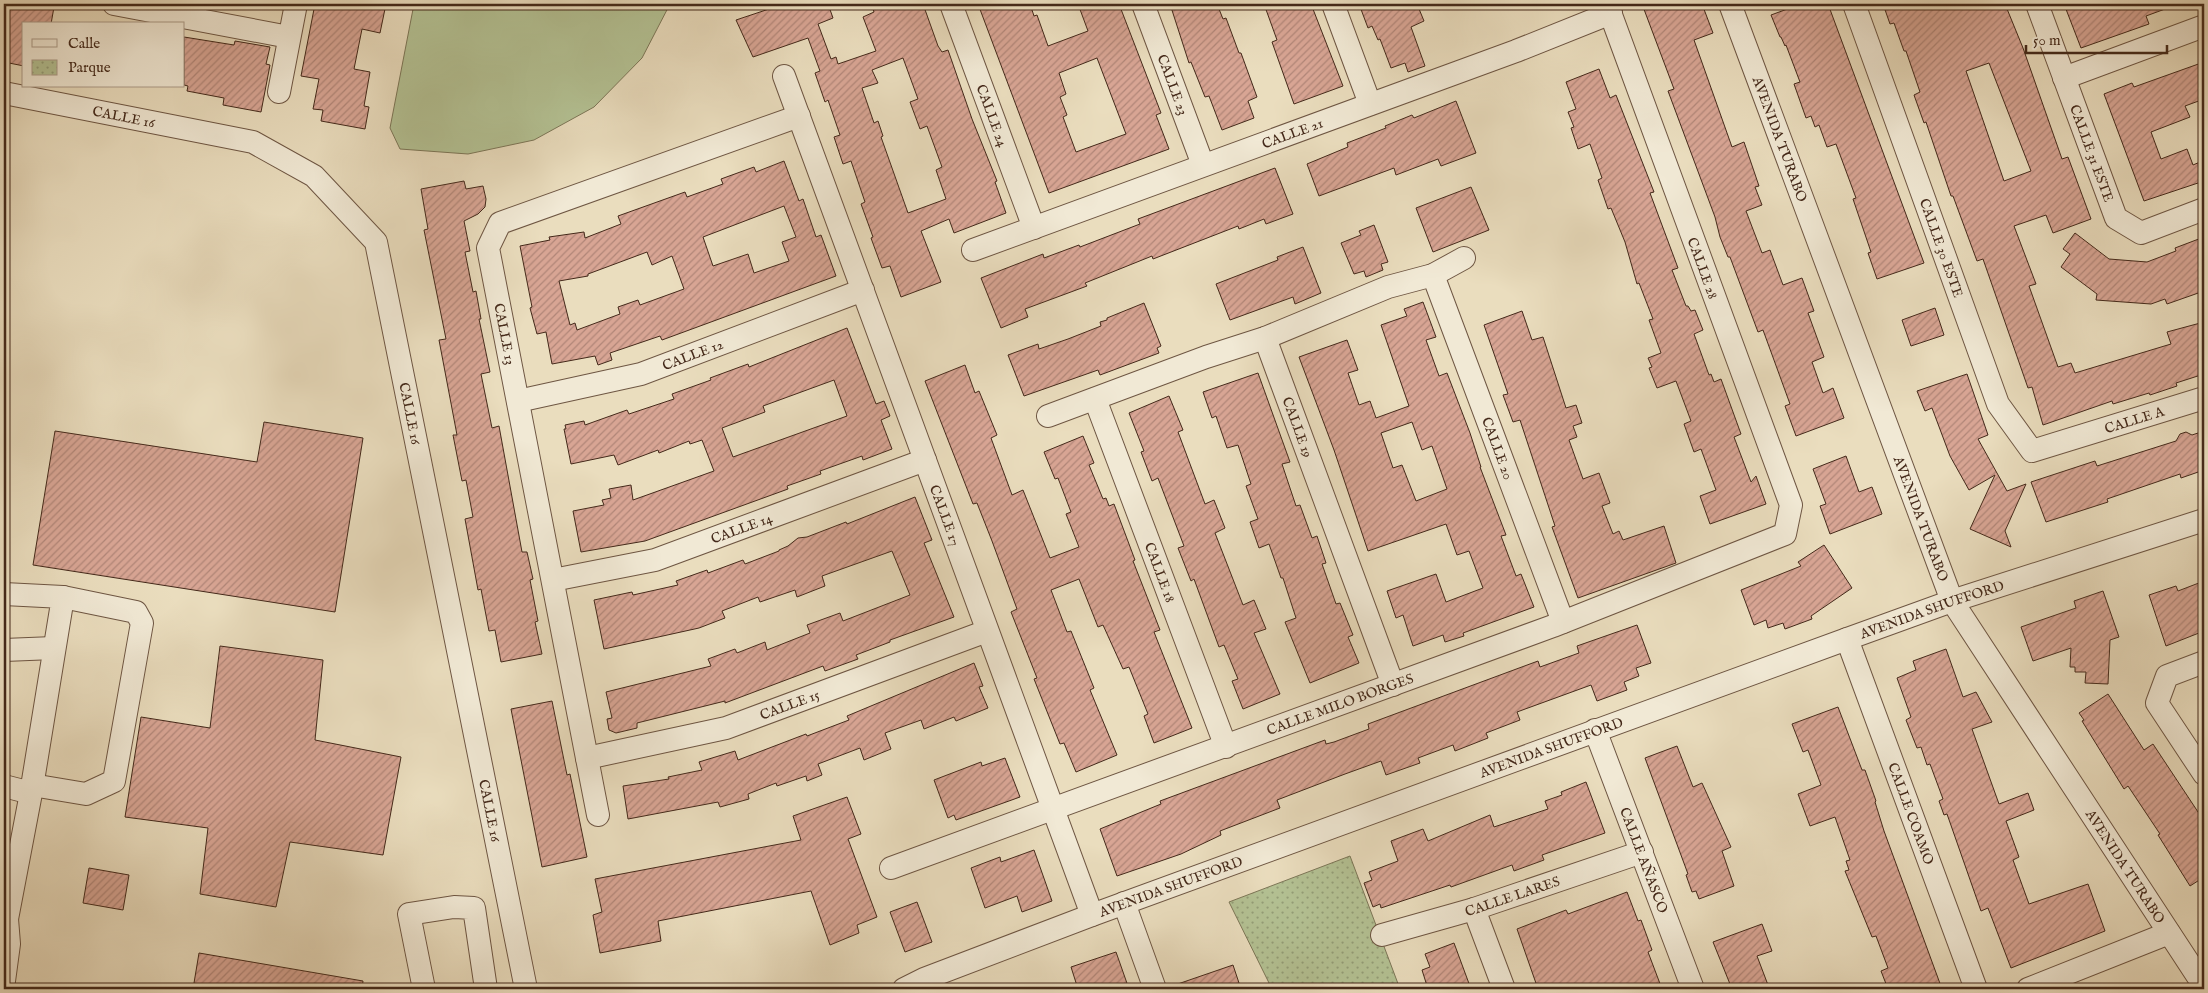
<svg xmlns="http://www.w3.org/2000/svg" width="2208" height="993" viewBox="0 0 2208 993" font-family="'IM FELL English',serif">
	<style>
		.grass { fill: #b4c294; stroke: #7c7657 }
		.park { fill: url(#park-dots); stroke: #7c7657 }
		.building { fill: url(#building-hatch); stroke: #44291a; fill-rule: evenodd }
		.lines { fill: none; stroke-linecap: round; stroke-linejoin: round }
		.minor-casing { stroke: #6e5643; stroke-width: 24 }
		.minor { stroke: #f1e9d5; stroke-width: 22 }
		.labels { text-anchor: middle; stroke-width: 5; stroke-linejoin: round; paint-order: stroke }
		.street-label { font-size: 14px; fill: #44291a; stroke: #f1e9d5 }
	</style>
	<defs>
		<pattern id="park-dots" width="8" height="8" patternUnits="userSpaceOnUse" patternTransform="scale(1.25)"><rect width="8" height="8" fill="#b4c294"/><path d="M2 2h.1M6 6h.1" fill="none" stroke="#949e78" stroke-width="1.8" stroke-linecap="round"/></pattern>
		<pattern id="building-hatch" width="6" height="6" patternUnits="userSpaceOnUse" patternTransform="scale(1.25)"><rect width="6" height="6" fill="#d8a594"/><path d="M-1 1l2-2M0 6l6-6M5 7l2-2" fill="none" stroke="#b18678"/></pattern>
	</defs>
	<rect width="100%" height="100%" fill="#eaddbe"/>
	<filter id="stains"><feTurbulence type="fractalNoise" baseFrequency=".004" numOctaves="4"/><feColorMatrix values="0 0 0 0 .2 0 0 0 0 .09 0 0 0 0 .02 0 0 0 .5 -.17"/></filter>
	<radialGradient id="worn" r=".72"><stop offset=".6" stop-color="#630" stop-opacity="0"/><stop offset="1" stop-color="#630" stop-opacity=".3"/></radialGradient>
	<polygon class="grass" points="414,4 670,4 642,58 594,107 534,140 468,154 400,149 390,128"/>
	<polygon class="park" points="1350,856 1400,989 1272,989 1229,902"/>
	<g class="building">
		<polygon points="4,4 18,7 19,4 36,4 54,7 51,24 24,24 24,66 4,62"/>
		<polygon points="315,4 386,4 380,33 362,29 354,69 370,72 364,106 369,107 365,129 321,121 323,110 313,109 319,79 301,76"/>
		<path d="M784,4H828L833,18L818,24L831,59L836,57L838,64L876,51L863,17L874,12L871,4H923L938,46L942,52L948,50L972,119L997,181L995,182L1006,213L954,233L949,219L921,231L941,282L901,297L890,266L882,268L871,238L873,237L861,204L865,202L851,161L843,164L834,137L840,135L828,100L825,102L815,73L820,71L808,38L753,57L736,20ZM903,58L918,99L910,102L920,129L927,126L942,167L936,170L946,199L908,213L881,137L883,136L878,121L874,123L862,88L878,83L872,70Z"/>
		<path d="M978,4H1030L1034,16L1037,15L1048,46L1088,31L1078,4H1119L1161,113L1156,115L1169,149L1049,193ZM1097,58L1126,134L1076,152L1063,117L1067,115L1060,97L1066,94L1059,73Z"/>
		<polygon points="1170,4 1217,4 1223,19 1226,18 1239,53 1241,53 1257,97 1248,101 1254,118 1222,130 1209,96 1205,97 1191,62 1189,63"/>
		<polygon points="1264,4 1311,4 1343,86 1294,104 1272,42 1277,40"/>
		<polygon points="1359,4 1417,4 1424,21 1411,27 1425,66 1408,72 1405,63 1391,68 1380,39 1378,40 1372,26 1368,28"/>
		<polygon points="1642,4 1702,4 1713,33 1694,40 1732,147 1744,142 1759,186 1755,187 1762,205 1746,211 1762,253 1770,250 1783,285 1802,278 1814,311 1808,313 1824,357 1812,362 1823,393 1833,388 1844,418 1796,436 1785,406 1790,404 1763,330 1758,332 1730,257 1728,257 1720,237 1715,217 1668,91 1674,89"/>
		<polygon points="1801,4 1828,4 1924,263 1877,279 1868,253 1871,252 1853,199 1856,198 1836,144 1827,147 1819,125 1815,127 1811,116 1806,118 1794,84 1800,82 1786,45 1785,46 1781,37 1780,37 1771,15"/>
		<path d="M1883,4H2005L2023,48L2062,159L2068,157L2091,219L2053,233L2046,215L2014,226L2036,284L2029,286L2058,367L2071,363L2075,373L2128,357L2171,344L2167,332L2204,322V374L2176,383L2177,386L2150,395L2149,393L2113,404L2112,401L2043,425L2032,387L2028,388L1983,259L1977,261L1953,196H1951L1926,122L1924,123L1914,95L1920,92L1906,51H1904L1894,23L1890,24ZM1989,63L2031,171L2004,181L1966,71Z"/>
		<polygon points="2064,4 2176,4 2176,5 2146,16 2149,24 2081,48"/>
		<polygon points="184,37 234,45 235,41 270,47 266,64 270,65 261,112 223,105 224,98 187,91 188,86 184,85"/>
		<polygon points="2204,62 2204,99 2185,106 2190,117 2151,132 2161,159 2187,149 2193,165 2200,162 2204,181 2144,201 2104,94 2132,83 2134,87"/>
		<polygon points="1599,69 1610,98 1616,95 1654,192 1650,193 1678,268 1672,270 1686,306 1688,306 1691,311 1695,310 1703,330 1694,334 1709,375 1711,374 1714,382 1721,379 1741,434 1734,437 1751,482 1756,476 1766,504 1710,524 1700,496 1716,490 1701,449 1694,452 1684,424 1691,421 1676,381 1657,388 1649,368 1652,367 1648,358 1661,353 1649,320 1653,319 1639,283 1637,284 1625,242 1611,208 1608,209 1598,180 1602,178 1590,144 1578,149 1571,128 1574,127 1568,112 1576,109 1566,82"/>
		<polygon points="1456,101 1476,153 1441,166 1438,159 1396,175 1394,168 1319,196 1307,164 1348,147 1347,143 1386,128 1385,126 1412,115 1414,118"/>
		<path d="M784,161L799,201L803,199L816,237L821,235L836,276L662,340L660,336L610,353L612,360L598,365L595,356L552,364L546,332L537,334L530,308L532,307L520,246L550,240L549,237L584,232L585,238L621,224L618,216L685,192L687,197L723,184L721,179L754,167L756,172ZM784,206L796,237L782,242L789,261L754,273L748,254L713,266L703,237ZM647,252L652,265L672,256L684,289L640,305L638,300L618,307L620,314L577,330L575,323L570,325L559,281L588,276V274Z"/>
		<polygon points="1275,168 1293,214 1266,224 1264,219 1239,229 1238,226 1153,259 1152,256 1085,283 1087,286 1025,309 1028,317 1001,328 981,278 1043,254 1044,258 1079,245 1080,247 1140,224 1138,219"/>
		<polygon points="464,181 466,189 483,186 486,199 485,207 478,214 464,221 470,251 465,252 473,292 476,291 481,319 479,319 490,372 481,374 492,428 499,426 522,552 527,552 533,579 530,580 538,621 535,622 542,654 501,662 495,630 489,631 481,589 478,590 465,519 473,517 466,480 462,481 453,435 457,435 439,340 446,339 424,230 428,229 421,189"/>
		<polygon points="1471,187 1489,230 1433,252 1416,208"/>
		<polygon points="1374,225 1388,262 1381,264 1383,270 1366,277 1364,271 1354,274 1341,243 1361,235 1359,231"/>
		<polygon points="2075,233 2109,259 2147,262 2176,251 2175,248 2204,237 2204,291 2167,304 2165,299 2151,304 2096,300 2097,294 2061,267 2070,254 2063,249"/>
		<polygon points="1303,247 1321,293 1295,304 1293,297 1230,320 1216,284 1278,260 1277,257"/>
		<path d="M1423,302L1436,337L1426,340L1439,376L1447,373L1470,433L1481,467H1480L1506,535L1501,536L1516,576L1521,574L1534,607L1463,633L1464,636L1445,642L1443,635L1413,646L1403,615L1396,618L1387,591L1436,574L1446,602L1483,588L1469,551L1457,555L1446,524L1368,551L1334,450L1299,357L1347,340L1358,370L1348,373L1359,405L1370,401L1376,418L1409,406L1381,325L1407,316L1404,309ZM1412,422L1422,450L1432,446L1447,489L1416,501L1402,465L1393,468L1381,433Z"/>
		<polygon points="1144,303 1161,346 1157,348 1159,353 1100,375 1098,370 1024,396 1008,355 1038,344 1039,349 1068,339 1101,326 1100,322 1107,320 1107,318"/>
		<polygon points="1935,308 1944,335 1911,346 1902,320"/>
		<polygon points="1522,311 1532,340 1543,337 1566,408 1576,405 1582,423 1573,426 1577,437 1569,440 1583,479 1599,473 1610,503 1602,506 1613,534 1619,531 1623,540 1664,526 1676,563 1578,598 1552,527 1555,526 1520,420 1513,422 1503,395 1508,394 1484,325"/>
		<path d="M847,328L876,404L884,401L890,416L881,420L892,449L863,460L862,456L820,471L821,474L787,486L788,489L645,541L581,552L573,511L604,505L602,500L611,498L609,489L631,485L633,500L714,471L702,440L690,444L689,441L659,453L658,450L618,465L614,455L571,464L564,429H566L565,425L584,421L585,425L627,410L629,414L674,399L672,394L711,380L710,378L748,364L749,367ZM834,380L847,416L733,457L722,428L765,412L763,406Z"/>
		<polygon points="965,365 975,393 979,391 997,435 991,438 1012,495 1023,490 1050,558 1079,547 1066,514 1071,512 1058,478 1055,479 1044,452 1083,436 1094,463 1089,465 1103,499 1106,498 1109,506 1114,504 1135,560 1133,561 1160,630 1154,632 1192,728 1154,743 1144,716 1148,714 1129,667 1123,669 1103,625 1098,627 1079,579 1051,590 1067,632 1071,631 1094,688 1090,690 1117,755 1076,772 1064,743 1060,744 1034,679 1037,678 1011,612 1017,609 992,541 977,503 973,504 925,381"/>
		<polygon points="1258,373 1290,462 1282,464 1296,506 1300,505 1312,538 1317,536 1326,563 1322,564 1336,604 1340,603 1353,635 1348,637 1359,663 1310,683 1285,622 1296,618 1283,578 1281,578 1269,544 1259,548 1250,522 1258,519 1246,486 1251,484 1238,445 1227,448 1216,416 1212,418 1203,392"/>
		<polygon points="1967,374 1988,435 1978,439 2007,491 2026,484 2005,531 2011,547 1970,529 1995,475 1969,490 1950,456 1932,408 1925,411 1917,391"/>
		<polygon points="1169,396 1183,430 1178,432 1205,504 1214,500 1225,528 1215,533 1243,605 1254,600 1266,629 1254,633 1280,694 1243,709 1232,681 1238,679 1224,645 1219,647 1194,579 1191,581 1178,548 1184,546 1158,478 1152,481 1141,452 1144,451 1129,413"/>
		<polygon points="264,422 363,438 335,612 33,565 55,431 257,462"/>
		<polygon points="2186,432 2192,435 2201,432 2204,442 2204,470 2181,478 2180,474 2142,487 2107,499 2108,502 2046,522 2031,482 2095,461 2097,466 2176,441 2180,434"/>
		<polygon points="1846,456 1859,492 1872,487 1882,514 1830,534 1820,506 1826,504 1813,469"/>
		<polygon points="915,497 932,540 924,543 954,617 890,640 890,642 856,655 858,659 825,671 823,666 725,703 725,701 637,723 637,728 616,733 609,730 607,719 612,718 606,692 711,666 708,659 735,649 737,653 765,642 767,650 810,633 807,625 840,613 843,621 910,595 892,551 822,576 825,586 797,597 795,590 760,602 758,597 722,611 725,618 699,628 604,649 594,600 632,592 633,595 678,585 676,581 707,570 708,573 743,560 745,564 779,551 779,550 788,546 798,538 807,537 846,522 847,524"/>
		<polygon points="1824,545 1852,588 1811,616 1812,619 1785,629 1783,623 1768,628 1766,620 1754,625 1741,590 1801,566 1798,562"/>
		<polygon points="2204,581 2204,631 2166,646 2149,595 2176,586 2178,591"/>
		<polygon points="2103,591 2119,637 2110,640 2108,684 2085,683 2086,672 2075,672 2075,667 2070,667 2071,648 2033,661 2021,627 2076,608 2074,601"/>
		<polygon points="1637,625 1651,663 1636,668 1639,676 1624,682 1627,690 1597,701 1591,685 1517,712 1520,720 1486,733 1488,738 1455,751 1453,745 1418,758 1420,763 1386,775 1381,761 1345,774 1277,800 1280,808 1220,831 1221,835 1181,854 1117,876 1100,829 1161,804 1160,801 1325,740 1326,744 1334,742 1369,729 1368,724 1538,661 1540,667 1579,653 1577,646"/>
		<polygon points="220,646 323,660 315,740 401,757 383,855 290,842 276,907 200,894 208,828 125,817 141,717 210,728"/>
		<polygon points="1946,649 1963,697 1976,692 1992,722 1972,729 1999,804 2028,793 2034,810 2006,821 2019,857 2013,860 2029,904 2088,884 2105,931 2011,968 1988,908 1981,911 1947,814 1944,815 1939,801 1943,799 1930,764 1927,765 1921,747 1917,748 1906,720 1911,717 1897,678 1916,670 1913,661"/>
		<polygon points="974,663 983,686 979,687 988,708 956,721 954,717 924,729 921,720 885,733 891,749 864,760 860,748 818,764 822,775 807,781 806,776 777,786 776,783 748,794 749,799 720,807 718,802 628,819 623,786 669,779 668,777 702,770 699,762 735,751 738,760 806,734 807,736 849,720 847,716"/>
		<polygon points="2108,694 2144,750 2153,744 2204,821 2204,877 2190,886 2158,835 2160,834 2128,786 2124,789 2082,721 2084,720 2079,713"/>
		<polygon points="552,701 567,775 570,774 587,857 542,867 511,709"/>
		<polygon points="1838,707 1862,770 1865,770 1876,801 1875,802 1884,831 1942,989 1888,989 1881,971 1888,968 1876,936 1872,937 1845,871 1849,870 1846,861 1850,860 1835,817 1810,826 1798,794 1821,785 1808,750 1803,752 1792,724"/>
		<polygon points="1677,746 1693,787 1702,783 1731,847 1722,851 1734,886 1699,899 1696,891 1692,892 1686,875 1688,874 1645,758"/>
		<polygon points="1005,758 1020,797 956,820 954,815 948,818 934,780 981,762 982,766"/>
		<polygon points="1586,782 1605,833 1542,855 1544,860 1514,871 1512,865 1451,887 1450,885 1381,908 1380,904 1373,907 1364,883 1372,880 1369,872 1398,861 1391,841 1423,829 1428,841 1490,815 1494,827 1548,809 1545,801 1562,795 1561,792"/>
		<polygon points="847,797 861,834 848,839 877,917 857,925 859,933 830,945 811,891 658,921 661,941 600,953 593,915 602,912 595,879 801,840 793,816"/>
		<polygon points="1034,850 1052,901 1022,912 1017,896 985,908 971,868 1000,857 1001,862"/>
		<polygon points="89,868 129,875 123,910 83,903"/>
		<polygon points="1627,892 1638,921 1641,920 1652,950 1648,952 1662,989 1538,989 1517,929 1566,910 1568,914"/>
		<polygon points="917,902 932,942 905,952 890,912"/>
		<polygon points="1762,924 1772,951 1757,956 1768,985 1757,989 1732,989 1713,942"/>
		<polygon points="1454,943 1471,989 1428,989 1422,970 1430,967 1425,954"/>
		<polygon points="1116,952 1129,989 1078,989 1071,967"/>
		<polygon points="199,953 363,981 362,989 193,989"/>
		<polygon points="1233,965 1241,989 1169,989 1169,987"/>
	</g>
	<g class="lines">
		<g class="minor-casing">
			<g id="minor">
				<polyline points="114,4 289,37"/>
				<path id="s1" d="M951,4L1034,228"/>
				<path id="s2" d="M1143,4L1203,165"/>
				<polyline points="1333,4 1370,104"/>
				<path id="s3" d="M1730,4L1952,601L2204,986"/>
				<path id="s4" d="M1854,4L1998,404L2032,451L2204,398"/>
				<path id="s5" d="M2037,4L2116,218L2141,233L2204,209"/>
				<path id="s6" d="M784,76L1092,915"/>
				<polyline points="2064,78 2204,26"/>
				<polyline points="279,92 296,4"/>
				<path id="s7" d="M4,93L253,142L314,176L376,242L526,989"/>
				<path id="s8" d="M973,250L1516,51L1611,13"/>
				<path id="s9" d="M1433,275L1563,622"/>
				<path id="s10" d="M1265,338L1393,685"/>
				<path id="s11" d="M1095,399L1226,747"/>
				<path id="s12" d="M518,401L641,374L863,290"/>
				<polyline points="1048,416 1206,357 1265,338 1388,287 1433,275 1464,258"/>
				<path id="s13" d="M553,580L655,560L925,460"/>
				<polyline points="4,594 63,597 31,793 7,919"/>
				<path id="s14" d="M1847,639L1976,989"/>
				<polyline points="4,650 54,648"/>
				<polyline points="2204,662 2167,676 2157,703 2204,774"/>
				<path id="s15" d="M1595,730L1693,989"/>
				<path id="s16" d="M587,758L726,728L987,631"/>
				<polyline points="32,785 86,794 114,781 142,623 136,612 63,597"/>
				<polyline points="4,786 31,793"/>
				<polyline points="598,815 488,248 500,223 799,116"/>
				<path id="s17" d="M891,868L1553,626L1785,534L1791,505L1607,4"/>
				<polyline points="1124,903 1155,989"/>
				<polyline points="1474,909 1504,989"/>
				<polyline points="4,916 7,919 9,944 4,981"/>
				<path id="s18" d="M1382,935L1474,909L1642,852"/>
				<polyline points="424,989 409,914 454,907 474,908 486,989"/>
				<path id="s19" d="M904,989L924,979L1092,915L1847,639L1952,601L2204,520"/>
				<polyline points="2028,989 2169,933"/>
			</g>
		</g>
		<use href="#minor" class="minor"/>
	</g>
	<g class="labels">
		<g class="street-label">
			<text dy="5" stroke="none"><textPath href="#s2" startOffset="86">CALLE 23</textPath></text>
			<text dy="5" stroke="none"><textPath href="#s1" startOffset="119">CALLE 24</textPath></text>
			<text dy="5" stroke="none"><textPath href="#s7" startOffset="122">CALLE 16</textPath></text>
			<text dy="5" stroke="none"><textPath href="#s8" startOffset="340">CALLE 21</textPath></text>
			<text dy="5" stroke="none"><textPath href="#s3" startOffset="144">AVENIDA TURABO</textPath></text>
			<text dy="5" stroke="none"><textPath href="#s5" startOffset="159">CALLE 31 ESTE</textPath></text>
			<text dy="5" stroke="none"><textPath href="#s4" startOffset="259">CALLE 30 ESTE</textPath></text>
			<text transform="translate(1703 268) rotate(70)" y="5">CALLE 28</text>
			<text transform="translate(505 334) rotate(79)" y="5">CALLE 13</text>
			<text dy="5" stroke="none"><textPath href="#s12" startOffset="181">CALLE 12</textPath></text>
			<text dy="5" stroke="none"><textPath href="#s7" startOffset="589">CALLE 16</textPath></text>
			<text dy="5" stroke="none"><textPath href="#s4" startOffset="590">CALLE A</textPath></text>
			<text dy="5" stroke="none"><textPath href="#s10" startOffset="95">CALLE 19</textPath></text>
			<text dy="5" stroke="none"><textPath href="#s9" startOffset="185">CALLE 20</textPath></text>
			<text dy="5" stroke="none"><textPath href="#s6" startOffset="468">CALLE 17</textPath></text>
			<text dy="5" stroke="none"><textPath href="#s3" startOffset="549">AVENIDA TURABO</textPath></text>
			<text dy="5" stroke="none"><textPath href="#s13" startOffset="196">CALLE 14</textPath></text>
			<text dy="5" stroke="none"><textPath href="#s11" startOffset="185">CALLE 18</textPath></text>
			<text dy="5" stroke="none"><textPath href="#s19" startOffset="1096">AVENIDA SHUFFORD</textPath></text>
			<text dy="5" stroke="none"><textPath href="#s16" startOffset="210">CALLE 15</textPath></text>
			<text dy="5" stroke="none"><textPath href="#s17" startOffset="478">CALLE MILO BORGES</textPath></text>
			<text dy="5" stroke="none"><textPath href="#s19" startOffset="691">AVENIDA SHUFFORD</textPath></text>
			<text dy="5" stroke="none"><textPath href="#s7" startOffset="994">CALLE 16</textPath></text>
			<text dy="5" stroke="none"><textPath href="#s14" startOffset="186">CALLE COAMO</textPath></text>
			<text dy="5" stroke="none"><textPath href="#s15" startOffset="139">CALLE AÑASCO</textPath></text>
			<text dy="5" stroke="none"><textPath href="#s3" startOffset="954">AVENIDA TURABO</textPath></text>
			<text dy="5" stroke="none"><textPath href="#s19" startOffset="286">AVENIDA SHUFFORD</textPath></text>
			<text dy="5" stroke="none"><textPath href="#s18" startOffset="136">CALLE LARES</textPath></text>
		</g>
	</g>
	<rect width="2208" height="993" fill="none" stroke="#eaddbe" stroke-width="20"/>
	<rect x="5" y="5" width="2198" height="983" fill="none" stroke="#44291a" stroke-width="2.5"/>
	<rect x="10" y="10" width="2188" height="973" fill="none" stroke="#44291a"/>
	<rect x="22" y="22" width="162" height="65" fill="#f1e9d5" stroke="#ac9c8a"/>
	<rect x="32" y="39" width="25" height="8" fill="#f1e9d5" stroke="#ac9c8a"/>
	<text x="68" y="48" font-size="15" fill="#44291a">Calle</text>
	<rect x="32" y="60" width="25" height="15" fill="url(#park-dots)" stroke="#ac9c8a"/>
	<text x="68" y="72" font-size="15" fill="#44291a">Parque</text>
	<path d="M2026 45v8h141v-8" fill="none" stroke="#44291a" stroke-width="2.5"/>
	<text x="2033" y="45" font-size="15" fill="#44291a" stroke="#f1e9d5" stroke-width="4" paint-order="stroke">50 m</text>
	<rect width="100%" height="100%" filter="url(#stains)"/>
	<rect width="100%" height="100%" fill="url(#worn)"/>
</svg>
